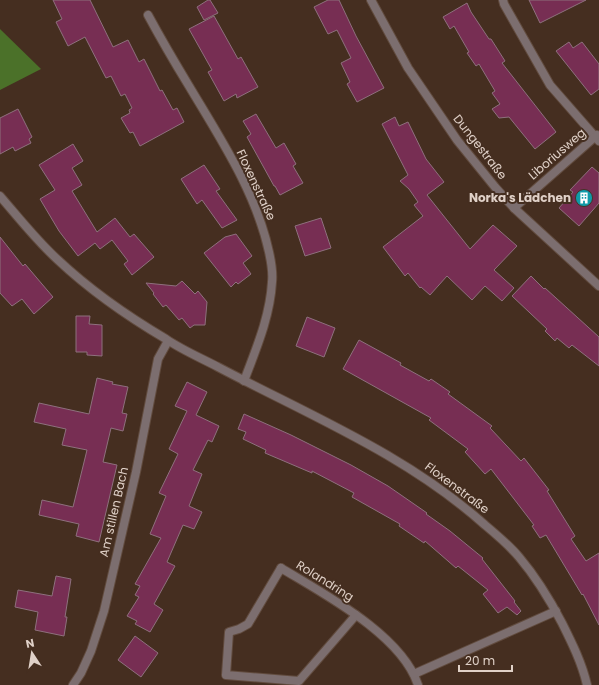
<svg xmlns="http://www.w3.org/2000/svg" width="599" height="685" viewBox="0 0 599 685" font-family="Poppins,sans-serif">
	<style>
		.forest { fill: #4b7129 }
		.building { fill: #772e53; stroke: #8e707d }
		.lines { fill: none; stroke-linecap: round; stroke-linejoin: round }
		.service-casing { stroke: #614b3e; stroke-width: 10 }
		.minor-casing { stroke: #614b3e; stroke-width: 10 }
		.tertiary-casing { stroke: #614b3e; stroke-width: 10 }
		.service { stroke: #7c6e6f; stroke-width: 8 }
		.minor { stroke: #7c6e6f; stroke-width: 8 }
		.tertiary { stroke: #7c6e6f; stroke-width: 8 }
		.labels { text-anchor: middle; stroke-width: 4; stroke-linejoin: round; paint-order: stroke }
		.street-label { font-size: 12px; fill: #e0d1c8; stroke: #452e20 }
		.poi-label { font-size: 12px; font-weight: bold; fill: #e0d1c8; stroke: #452e20; text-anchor: end }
	</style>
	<rect width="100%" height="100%" fill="#452e20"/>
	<polygon class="forest" points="0,29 41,69 0,90"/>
	<g class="building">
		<polygon points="53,0 90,0 113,47 128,40 139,62 144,59 160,91 162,90 173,110 177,108 184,122 140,146 133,132 130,133 121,118 130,113 129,110 132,108 125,94 121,96 111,76 106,78 85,37 68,46 56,22 62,19"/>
		<polygon points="208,0 210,0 218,13 204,20 197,7"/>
		<polygon points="328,0 339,0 356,36 384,88 357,102 347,84 350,82 341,63 351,58 337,30 328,34 314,7"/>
		<polygon points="529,0 586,0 540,23"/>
		<polygon points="467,3 471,12 489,39 491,39 505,61 502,63 556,132 535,149 509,117 499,118 492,109 500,104 492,93 495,91 479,64 476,66 467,53 469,52 454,26 450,29 443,17"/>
		<polygon points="214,16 238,59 241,57 258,87 237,98 236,94 224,101 208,72 212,70 189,29"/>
		<polygon points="569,42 573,48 582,42 599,64 599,89 591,95 556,51"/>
		<polygon points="18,109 32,137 29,139 31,143 15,151 13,147 0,154 0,118"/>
		<polygon points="256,114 276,148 284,143 296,164 293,166 303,183 280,195 275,186 274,186 247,137 251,134 243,121"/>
		<polygon points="395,117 399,126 408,122 426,159 444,182 427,195 470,249 493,225 517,246 494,270 514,288 502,301 485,286 472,300 447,276 430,295 421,287 420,288 408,273 405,276 383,247 423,216 414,205 418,202 409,189 400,181 408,175 382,124"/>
		<polygon points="73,144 83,161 72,168 82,185 72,191 97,232 115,218 130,237 134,234 154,257 132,275 124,264 128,261 112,240 100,249 95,243 78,256 59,231 40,199 55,190 39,165"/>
		<polygon points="204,165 220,189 216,191 237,220 222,228 202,200 197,204 181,179"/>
		<polygon points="592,167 599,173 599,203 579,226 559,208 573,192 570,190"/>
		<polygon points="321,218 331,248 305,256 295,226"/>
		<polygon points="236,234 252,256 243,263 251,274 238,284 236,282 231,287 204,253 225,237"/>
		<polygon points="0,237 23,266 25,264 53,297 34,314 22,299 12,306 0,293"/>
		<polygon points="531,276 544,289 545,288 599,337 599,366 572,345 569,348 557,338 555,341 545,331 547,329 512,296"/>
		<polygon points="182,281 195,294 198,291 207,302 205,325 194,325 190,328 182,318 179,320 166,305 163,307 153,294 154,293 146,283 176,286"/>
		<polygon points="76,316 90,316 89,324 102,325 102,356 87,355 87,352 76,352"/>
		<polygon points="307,317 335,328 324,357 296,346"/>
		<polygon points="359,340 401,363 400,365 429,381 431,379 450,392 448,394 492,426 490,428 521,461 524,458 549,490 547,491 575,536 571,539 586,561 599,553 599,625 583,594 582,595 546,535 540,538 532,526 534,525 491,469 485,474 465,452 468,449 429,420 431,418 343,369"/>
		<polygon points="97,378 113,382 112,384 128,387 122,413 127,414 123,431 111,428 103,462 117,465 99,542 76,536 79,524 39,515 42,500 73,507 87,450 62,445 66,429 34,422 39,403 89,414"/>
		<polygon points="187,382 207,392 196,415 219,426 212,442 208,440 193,470 202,474 189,506 202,512 194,529 183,525 167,562 175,566 154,604 163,610 150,632 135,624 137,621 127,616 139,597 135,595 140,586 135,584 161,538 150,534 166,496 159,493 178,454 169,449 187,411 175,406"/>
		<polygon points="244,414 291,435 351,465 388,486 427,513 426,514 450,531 483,558 482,559 515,601 514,602 521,611 517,615 507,607 498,613 483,594 488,590 458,566 456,568 425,541 424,543 399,526 400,524 352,497 354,493 312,471 312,473 265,453 266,450 243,439 246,432 238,429"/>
		<polygon points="56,576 71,579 65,617 67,617 64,636 35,630 38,612 15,607 18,590 52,596"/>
		<polygon points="135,636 158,653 141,677 118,660"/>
	</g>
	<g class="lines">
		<g class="service-casing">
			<polyline id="service" points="281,568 248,624 239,629 229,632 226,675 299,681 356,615"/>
		</g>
		<g class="minor-casing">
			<g id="minor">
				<polyline points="503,0 504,4 550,85 599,141"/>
				<path d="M148,15C161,39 175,63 189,86C220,138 256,192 269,252C271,261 273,273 272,282C270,317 256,349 244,381"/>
				<path d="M0,196C19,218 37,241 58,260C91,291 127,316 166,339C182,350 201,358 218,367C309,415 407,455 485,525C497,535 509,545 519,557C536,577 550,600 562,623C572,643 582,663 587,685"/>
				<polyline points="514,208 597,135"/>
				<path d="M281,568C324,594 402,635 418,685"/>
				<polyline points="414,674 556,611"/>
				<polyline points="73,685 81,673 91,651 104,611 136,472 158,359 168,341"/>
			</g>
		</g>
		<g class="tertiary-casing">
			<polyline id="tertiary" points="371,0 408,68 457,140 495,187 514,208 599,286"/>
		</g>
		<use href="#service" class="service"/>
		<use href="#minor" class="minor"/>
		<use href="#tertiary" class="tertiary"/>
	</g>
	<defs>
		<g id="building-disc" transform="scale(0.9)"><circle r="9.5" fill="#0f9aa8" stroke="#452e20"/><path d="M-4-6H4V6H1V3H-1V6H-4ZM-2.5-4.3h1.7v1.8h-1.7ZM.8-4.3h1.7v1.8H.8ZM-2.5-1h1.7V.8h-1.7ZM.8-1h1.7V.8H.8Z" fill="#fff"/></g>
	</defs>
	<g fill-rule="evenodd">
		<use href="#building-disc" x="584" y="198"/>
	</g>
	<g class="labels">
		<g class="street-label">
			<text transform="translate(480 147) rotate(52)" y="4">Dungestraße</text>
			<text transform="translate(557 154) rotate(-41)" y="4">Liboriusweg</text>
			<text transform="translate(256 185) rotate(65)" y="4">Floxenstraße</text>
			<text transform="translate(457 488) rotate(37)" y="4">Floxenstraße</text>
			<text transform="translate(114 512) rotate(-77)" y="4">Am stillen Bach</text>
			<text transform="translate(325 581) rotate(32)" y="4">Rolandring</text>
		</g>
		<g class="poi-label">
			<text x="571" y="202">Norka's Lädchen</text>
		</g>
	</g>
	<g transform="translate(32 653) rotate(348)" stroke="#452e20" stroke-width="3" paint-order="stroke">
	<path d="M0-3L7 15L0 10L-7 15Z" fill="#e0d1c8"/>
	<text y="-6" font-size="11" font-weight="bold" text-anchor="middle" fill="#e0d1c8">N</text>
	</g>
	<path d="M459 665v6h53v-6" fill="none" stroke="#e0d1c8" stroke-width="2"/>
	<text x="465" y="665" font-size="12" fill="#e0d1c8" stroke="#452e20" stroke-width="3" paint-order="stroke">20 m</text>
</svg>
